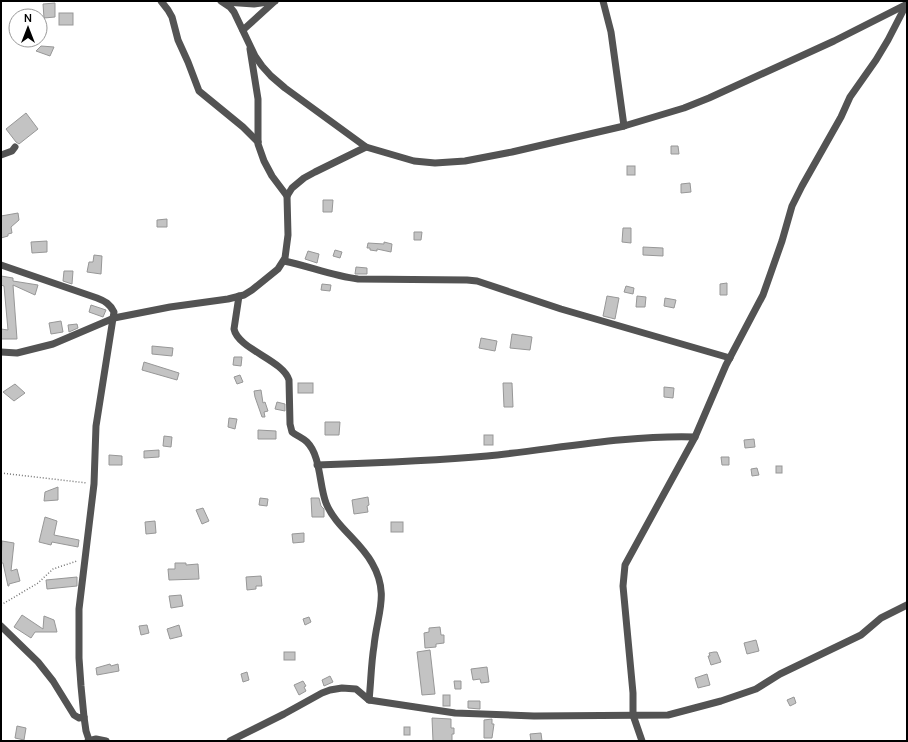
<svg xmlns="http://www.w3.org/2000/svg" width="908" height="742" viewBox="0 0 908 742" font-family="Manrope,sans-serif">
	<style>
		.building { fill: #c3c3c3; stroke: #979797 }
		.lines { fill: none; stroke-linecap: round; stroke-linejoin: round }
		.path { stroke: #757575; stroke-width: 1.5; stroke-dasharray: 1 2; stroke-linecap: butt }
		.minor { stroke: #535353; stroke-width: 7 }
	</style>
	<rect width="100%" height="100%" fill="#fff"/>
	<g class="building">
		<polygon points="55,3 55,17 44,18 43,4"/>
		<rect x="59" y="13" width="14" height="12"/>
		<polygon points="41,46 54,47 50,56 36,51"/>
		<polygon points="26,113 38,129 19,144 16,142 6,129"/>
		<polygon points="671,146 678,146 679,154 671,154"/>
		<rect x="627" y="166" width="8" height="9"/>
		<polygon points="690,183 691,192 681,193 681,184"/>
		<polygon points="323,200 333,200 332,212 323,212"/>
		<polygon points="18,213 19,220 11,227 12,233 8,234 8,236 1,238 1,216"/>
		<polygon points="167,219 167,227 157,227 157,220"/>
		<polygon points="623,228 631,228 631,243 622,242"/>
		<polygon points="414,232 422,232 421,240 414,240"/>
		<polygon points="47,241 47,252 32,253 31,242"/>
		<polygon points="384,242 392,244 391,252 377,249 377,251 370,250 370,248 367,248 368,243 384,244"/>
		<polygon points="643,247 663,248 663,256 643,255"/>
		<polygon points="335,250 342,252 340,258 333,256"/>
		<polygon points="308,251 319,254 317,263 305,259"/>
		<polygon points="94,255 102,256 101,274 87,272 89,262 93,262"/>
		<polygon points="356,267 367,268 367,274 355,274"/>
		<polygon points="64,271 73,271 72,284 63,281"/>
		<polygon points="1,276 13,278 13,281 38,285 35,295 13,285 17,339 1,339 1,329 8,330 4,286 1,285"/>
		<polygon points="727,283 727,295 720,295 720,284"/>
		<polygon points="322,284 331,285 330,291 321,290"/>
		<polygon points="626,286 634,288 633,294 624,292"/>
		<polygon points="607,296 619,298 615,319 603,316"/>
		<polygon points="637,296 646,297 645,307 636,307"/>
		<polygon points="665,298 676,300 674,308 664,306"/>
		<polygon points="91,305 106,310 103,317 89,312"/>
		<polygon points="61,321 63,332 51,334 49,323"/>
		<polygon points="77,324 78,328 69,332 68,325"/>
		<polygon points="512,334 532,337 530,350 510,348"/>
		<polygon points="481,338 497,341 495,351 479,348"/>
		<polygon points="152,346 173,348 172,356 152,354"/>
		<polygon points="234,357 242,357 241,366 233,365"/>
		<polygon points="144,362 179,373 177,380 142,370"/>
		<polygon points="240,375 243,382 237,384 234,377"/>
		<rect x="298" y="383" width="15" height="10"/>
		<polygon points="503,383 512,383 513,407 504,407"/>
		<polygon points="15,384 25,393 14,401 3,392"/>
		<polygon points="664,387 674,388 673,398 664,397"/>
		<polygon points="261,390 263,403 265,402 268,411 264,412 265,417 262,417 255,397 254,391"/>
		<polygon points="277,402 285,404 285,411 275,409"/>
		<polygon points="229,418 237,419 235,429 228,427"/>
		<polygon points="325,422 340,422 339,435 325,435"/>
		<polygon points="258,430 276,431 276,439 258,439"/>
		<rect x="484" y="435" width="9" height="10"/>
		<polygon points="164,436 172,437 171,447 163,446"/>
		<polygon points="754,439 755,447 745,448 744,440"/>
		<polygon points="159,450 159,457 144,458 144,451"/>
		<polygon points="109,455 122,456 122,465 109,465"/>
		<polygon points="721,457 729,457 729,465 722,465"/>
		<rect x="776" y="466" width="6" height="7"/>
		<polygon points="757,468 759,475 752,476 751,469"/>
		<polygon points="58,487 58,500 44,501 45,492"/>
		<polygon points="368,497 369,505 367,506 368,512 354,514 352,500"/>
		<polygon points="260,498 268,499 267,506 259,505"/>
		<polygon points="311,498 319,498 321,506 324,509 324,517 312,517"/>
		<polygon points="203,508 209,521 202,524 196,510"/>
		<polygon points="45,517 57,521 54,535 79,540 78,547 52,542 51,545 39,542"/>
		<polygon points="155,521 156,533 146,534 145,522"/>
		<rect x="391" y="522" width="12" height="10"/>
		<polygon points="304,533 304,542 293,543 292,534"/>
		<polygon points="2,541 14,543 11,571 17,569 20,581 9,584 9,586 8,586 3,563 1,563"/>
		<polygon points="175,563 186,563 186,565 198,564 199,579 169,580 168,569 175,569"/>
		<polygon points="261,576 262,586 256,586 256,589 247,590 246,577"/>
		<polygon points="77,577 77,586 47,589 46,580"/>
		<polygon points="181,595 183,606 171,608 169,596"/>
		<polygon points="22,615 43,629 44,616 54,620 57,632 35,632 31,638 14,627"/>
		<polygon points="309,617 311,622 305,625 303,619"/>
		<polygon points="147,625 149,633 141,635 139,626"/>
		<polygon points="179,625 182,636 170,639 167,629"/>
		<polygon points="440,627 441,635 444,635 444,643 436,644 436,647 425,648 424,633 429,632 429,628"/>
		<polygon points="756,640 759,651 747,654 744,643"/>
		<polygon points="430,650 435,694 422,695 417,652"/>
		<rect x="284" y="652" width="11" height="8"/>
		<polygon points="714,652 717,652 721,662 711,665 708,656 710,656 709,653"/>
		<polygon points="110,664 111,666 118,664 119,671 97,675 96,668"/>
		<polygon points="487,667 489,682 481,683 480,679 473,680 471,669"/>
		<polygon points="247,672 249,680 243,682 241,674"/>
		<polygon points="707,674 710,685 698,688 695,678"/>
		<polygon points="330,676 333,682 324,686 322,680"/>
		<polygon points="303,681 306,686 304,687 306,691 299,695 294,685"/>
		<polygon points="454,681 461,681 461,689 455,689"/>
		<rect x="443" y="695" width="7" height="11"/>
		<polygon points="794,697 796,703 790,706 787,700"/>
		<polygon points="468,701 480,701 480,709 468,708"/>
		<polygon points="432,718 451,719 451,728 454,728 454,734 452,734 452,741 433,741"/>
		<polygon points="492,719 492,724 494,724 492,738 484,738 484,720"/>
		<polygon points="17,726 26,728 24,740 15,738"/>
		<rect x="404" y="727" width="6" height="8"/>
		<polygon points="541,733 542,741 531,741 530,734"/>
	</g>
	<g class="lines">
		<g class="path">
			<polyline points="1,473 87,483"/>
			<polyline points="1,605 38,583 53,569 77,561"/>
		</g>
		<g class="minor">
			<polyline points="161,1 168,10 172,17 178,40 188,62 199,91 243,127 258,142"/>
			<polyline points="221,1 230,7 234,12 255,56 262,66 271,76 285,88 366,147"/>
			<polyline points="603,1 611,32 624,126"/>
			<polyline points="225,2 254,4 275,1"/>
			<polyline points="243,30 275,1"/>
			<polyline points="250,49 258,99 258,144 264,161 272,176 287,196"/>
			<polyline points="1,155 12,151 15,147"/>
			<path d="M284,261C309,266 332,276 358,279L467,280L477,281L561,309L730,358"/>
			<path d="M1,265L97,298C105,301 110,304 114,312L96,426L94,484L79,609V658L81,686L84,717L86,731L89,740"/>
			<path d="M239,296L234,329C238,349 283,360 289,380L290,424L292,432C297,436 303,438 307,442C321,456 319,485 326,503C335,526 360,541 372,563C390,594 377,614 374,646C371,664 371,682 369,700"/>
			<polyline points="1,352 17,353 53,344 114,318 170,307 228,299 244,295 252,290 278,269 285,258 288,235 287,196 292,188 304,178 315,172 366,147 414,161 435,163 465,161 512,152 624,126 684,108 709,98 834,41 907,4"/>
			<path d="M317,465C374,463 430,461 487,456C556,449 625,435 695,437"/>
			<polyline points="1,626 38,662 53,681 74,715 79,718 84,717"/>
			<polyline points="88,741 96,739 106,741"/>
			<polyline points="230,741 284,714 322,693 330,690 342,688 356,689 369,700 455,713 534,716 668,715 721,701 756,689 780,674 861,635 881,618 907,605"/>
			<polyline points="642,741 633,715 633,693 623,586 625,565 695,437 726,365 763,295 782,241 792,206 802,186 841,117 850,97 876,60 888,40 906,5"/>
		</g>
	</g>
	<rect width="908" height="742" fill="none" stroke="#000000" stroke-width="4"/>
	<g transform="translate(28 28)"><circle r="19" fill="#ffffff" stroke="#999999"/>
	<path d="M0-3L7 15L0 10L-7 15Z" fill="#000000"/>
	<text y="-6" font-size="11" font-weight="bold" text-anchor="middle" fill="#000000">N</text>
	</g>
</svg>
